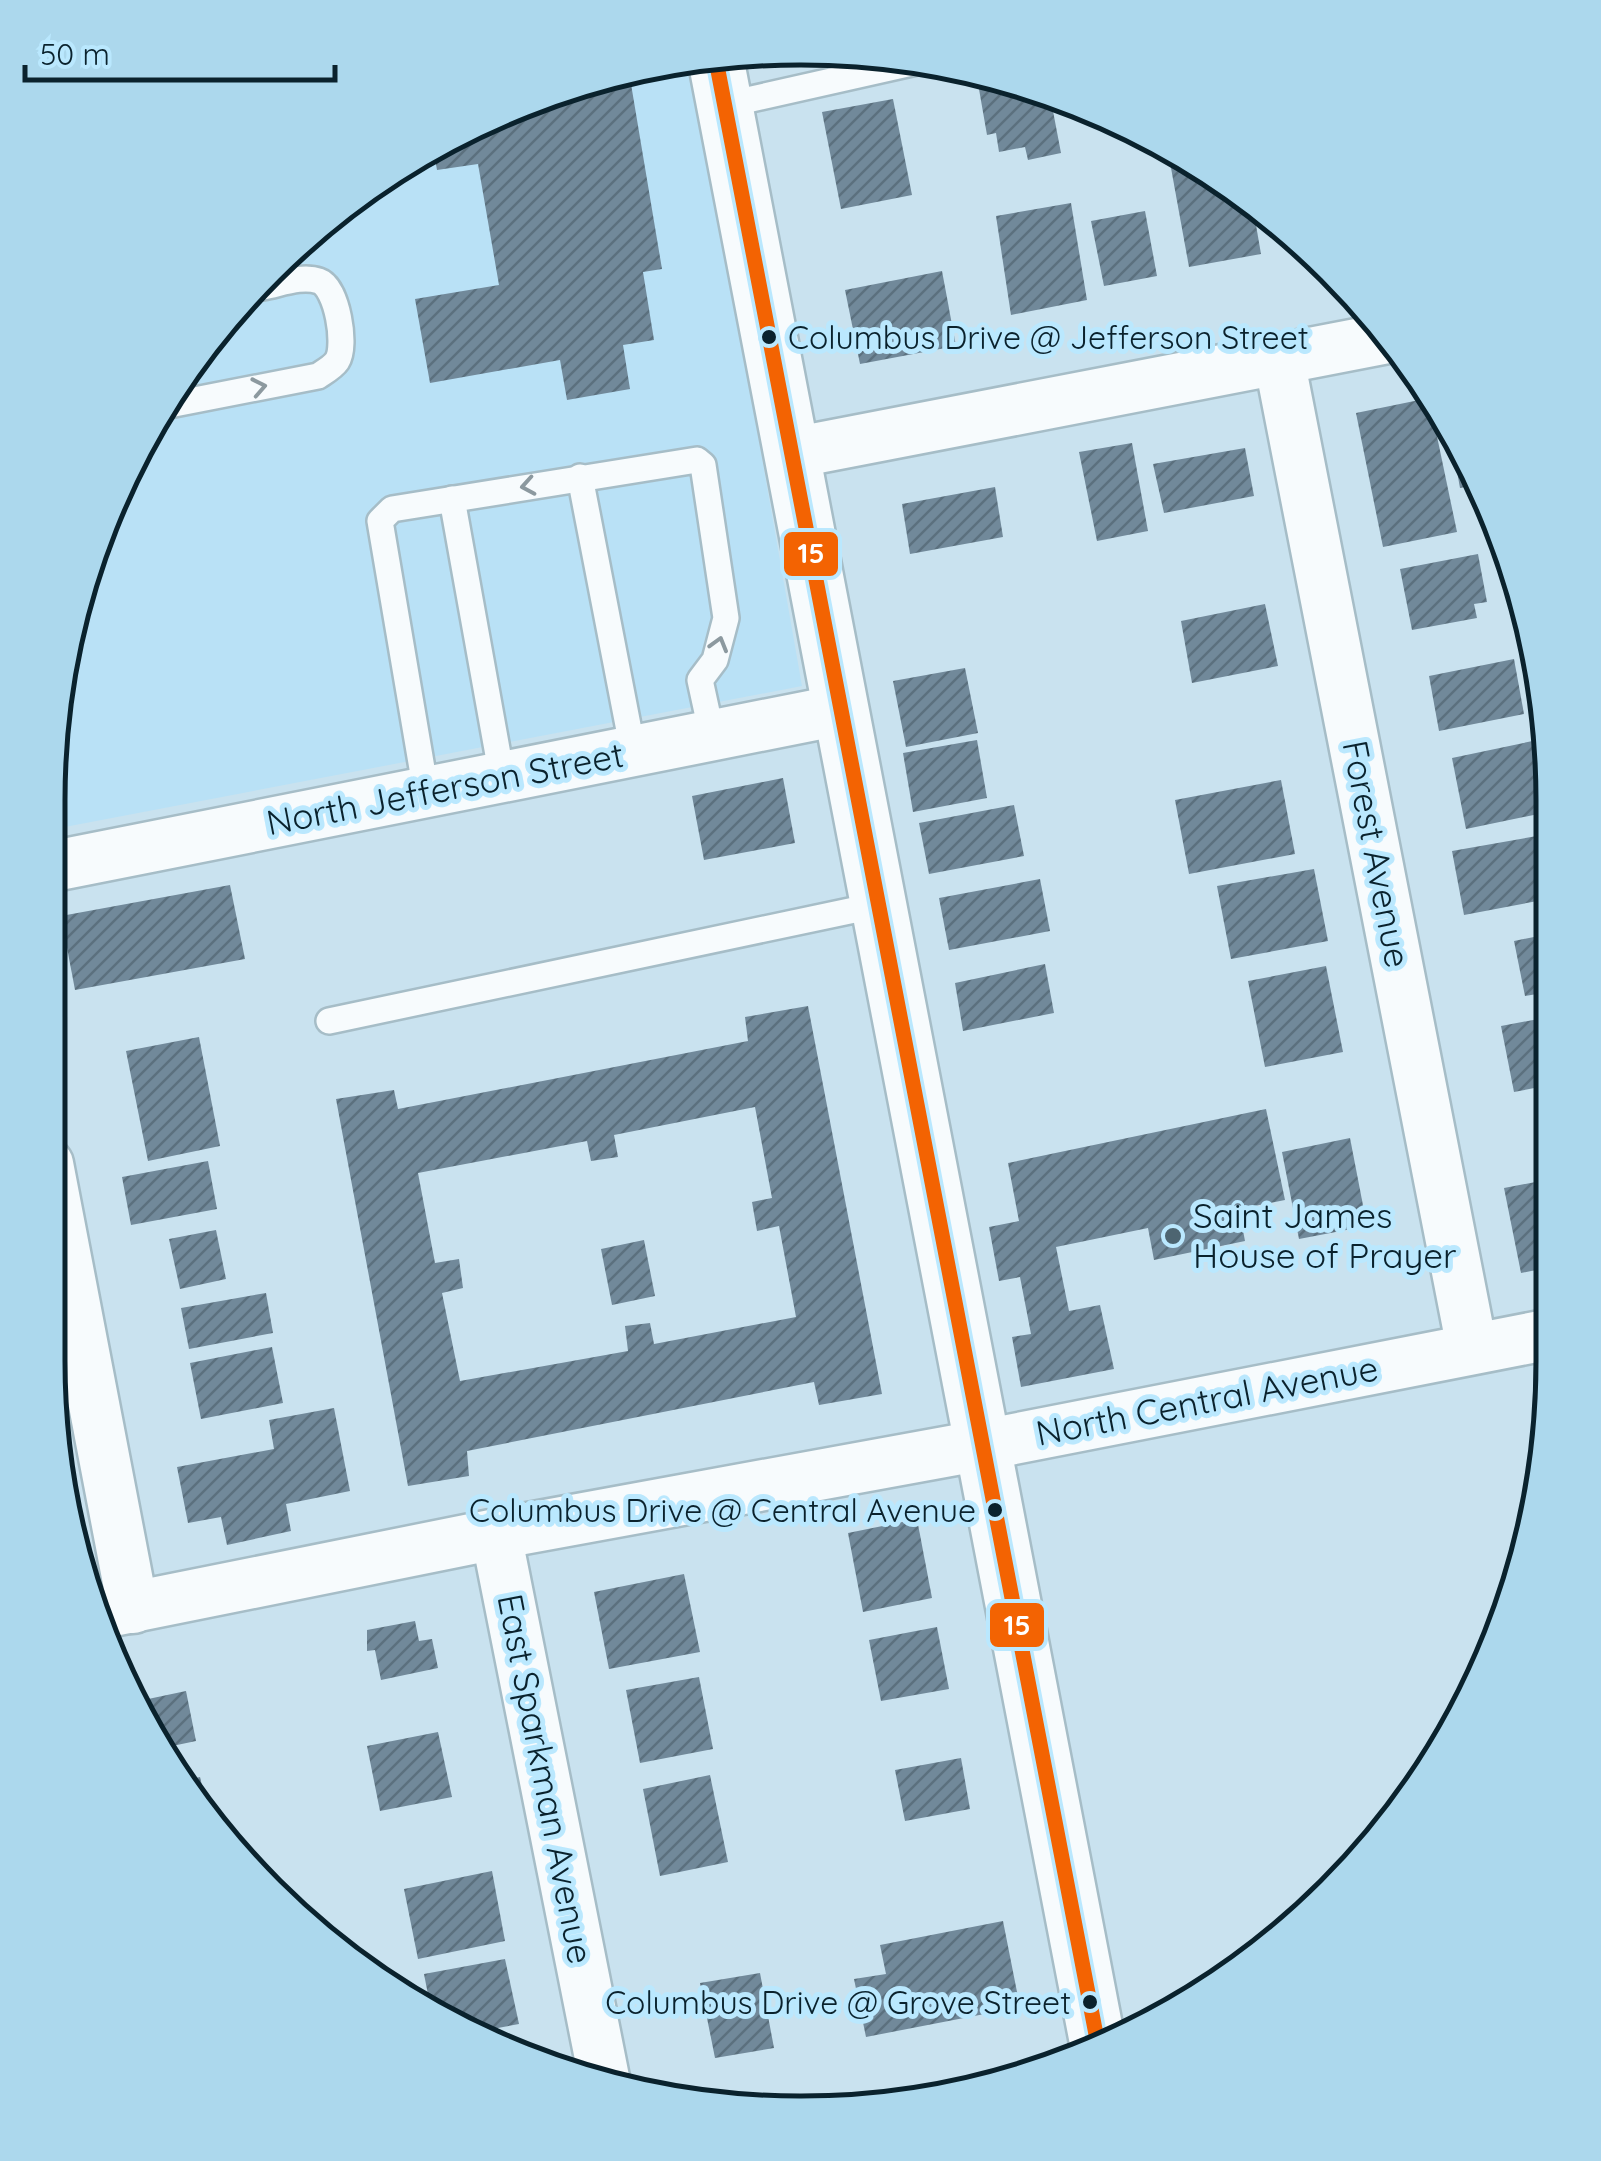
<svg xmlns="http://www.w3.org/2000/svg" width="1601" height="2161" viewBox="0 0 1601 2161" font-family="Quicksand,sans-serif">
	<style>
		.built { fill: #b9e1f6 }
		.building { fill: url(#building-hatch); fill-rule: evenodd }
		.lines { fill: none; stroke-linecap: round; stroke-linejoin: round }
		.lane-casing { stroke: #a6bdc7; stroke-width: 30 }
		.street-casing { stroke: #a6bdc7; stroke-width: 55 }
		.secondary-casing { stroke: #a6bdc7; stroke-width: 60 }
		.lane { stroke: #f7fbfd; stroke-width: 25 }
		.street { stroke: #f7fbfd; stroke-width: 50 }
		.secondary { stroke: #f7fbfd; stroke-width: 55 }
		.bus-1-casing { stroke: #bae8fe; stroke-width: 22 }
		.bus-1 { stroke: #f36302; stroke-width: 15 }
		.oneway { stroke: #8c999f }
		.bus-dot { fill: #0a222d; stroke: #bae8fe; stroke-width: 4 }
		.poi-dot { fill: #4d6571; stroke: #bae8fe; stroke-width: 4 }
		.labels { text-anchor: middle; stroke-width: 10; stroke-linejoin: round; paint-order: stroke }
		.bus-label { font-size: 32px; fill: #0a222d; stroke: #bae8fe; text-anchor: end }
		.street-label { font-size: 35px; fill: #0a222d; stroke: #bae8fe }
		.poi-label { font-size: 35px; fill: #0a222d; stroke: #bae8fe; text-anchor: start }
		.rim { fill: none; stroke: #0a222d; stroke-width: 5 }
		.line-badge { stroke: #bae8fe; stroke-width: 4 }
		.badge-label { font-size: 28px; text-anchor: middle; font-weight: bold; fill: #fff }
	</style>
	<defs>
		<pattern id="building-hatch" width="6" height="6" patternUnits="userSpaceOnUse" patternTransform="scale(2.5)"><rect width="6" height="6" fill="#71899a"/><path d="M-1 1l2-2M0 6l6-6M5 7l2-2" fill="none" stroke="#5b707e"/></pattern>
	</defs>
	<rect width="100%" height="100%" fill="#c9e2ef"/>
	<polygon class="built" points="692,59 802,686 49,830 49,752 73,606 175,382 343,203 468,125 606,73"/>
	<g class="building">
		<polygon points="629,72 662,269 643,272 654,340 623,345 630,389 567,400 560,360 430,383 415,299 499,285 478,164 437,170 433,147 468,125 606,73 606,76"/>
		<polygon points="976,72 1049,90 1061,153 1028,160 1025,147 999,152 996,133 987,135"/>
		<polygon points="893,99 912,195 841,209 822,112"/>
		<polygon points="1167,146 1177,149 1252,202 1261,254 1189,267"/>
		<polygon points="1071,203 1087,300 1011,315 996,216"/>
		<polygon points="1145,211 1157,276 1104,286 1091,221"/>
		<polygon points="942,271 956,346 860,364 845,290"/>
		<polygon points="1429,398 1457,532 1383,547 1356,413"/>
		<polygon points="1450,433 1480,484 1460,488"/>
		<polygon points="1132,443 1148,531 1097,541 1079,452"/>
		<polygon points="1245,448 1254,496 1164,513 1153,464"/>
		<polygon points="995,487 1003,537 910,554 902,504"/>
		<polygon points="1478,554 1487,602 1474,604 1477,618 1412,630 1400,569"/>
		<polygon points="1265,604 1278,666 1192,683 1181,621"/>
		<polygon points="1514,659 1524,714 1439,731 1429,676"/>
		<polygon points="965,668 978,733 906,747 893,681"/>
		<polygon points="1547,738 1548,812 1466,829 1452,758"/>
		<polygon points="977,740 987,798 913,812 903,753"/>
		<polygon points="783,778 795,843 704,860 692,796"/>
		<polygon points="1281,780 1295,854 1189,874 1175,800"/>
		<polygon points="1014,805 1024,856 929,874 919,823"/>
		<polygon points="1548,834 1548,866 1544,867 1548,899 1464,915 1452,851"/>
		<polygon points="1314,869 1328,941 1231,959 1217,886"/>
		<polygon points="1040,879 1050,931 949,950 939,898"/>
		<polygon points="230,885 245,959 75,990 61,916"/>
		<polygon points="1549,934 1549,992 1525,996 1514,941"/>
		<polygon points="1045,964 1054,1013 963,1031 955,983"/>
		<polygon points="1326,966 1343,1052 1265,1067 1248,981"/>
		<path d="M808,1006L882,1394L819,1405L814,1382L467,1451L469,1476L408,1486L336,1099L394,1090L398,1109L748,1041L745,1017ZM755,1107L772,1198L752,1202L757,1231L779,1226L796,1317L654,1344L650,1323L625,1326L628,1351L460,1381L442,1293L463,1288L459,1259L435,1263L418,1173L587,1141L591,1161L618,1157L614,1135Z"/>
		<polygon points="1549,1017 1549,1051 1545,1052 1550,1085 1514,1092 1501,1026"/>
		<polygon points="199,1037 220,1146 148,1161 126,1051"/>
		<polygon points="1266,1109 1285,1200 1239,1209 1245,1241 1154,1260 1148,1228 1056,1247 1069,1311 1100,1305 1114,1369 1021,1387 1012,1337 1031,1334 1020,1277 999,1281 989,1227 1019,1221 1008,1163"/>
		<polygon points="1350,1138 1367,1226 1299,1239 1282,1152"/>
		<polygon points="208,1161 217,1209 131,1225 122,1177"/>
		<polygon points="1546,1180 1550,1200 1551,1267 1521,1273 1504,1188"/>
		<polygon points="216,1230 226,1279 180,1289 169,1239"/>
		<polygon points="644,1240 655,1296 612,1305 601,1249"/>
		<polygon points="266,1293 273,1333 189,1349 181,1308"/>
		<polygon points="272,1347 283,1403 201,1419 190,1363"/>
		<polygon points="334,1408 350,1491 286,1504 291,1531 227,1545 221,1517 188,1523 177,1467 274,1449 269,1420"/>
		<polygon points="917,1519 932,1598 863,1612 848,1533"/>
		<polygon points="684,1574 700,1652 609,1669 594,1592"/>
		<polygon points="415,1621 419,1641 432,1639 438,1668 381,1680 375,1650 367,1651 367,1630"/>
		<polygon points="937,1627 949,1689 881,1701 869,1640"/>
		<polygon points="699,1677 713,1749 640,1763 626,1690"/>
		<polygon points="186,1691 196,1741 158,1749 149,1737 134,1702"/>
		<polygon points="438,1732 452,1797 380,1811 367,1746"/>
		<polygon points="961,1758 970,1809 905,1821 895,1770"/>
		<polygon points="710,1775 728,1862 660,1876 643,1789"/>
		<polygon points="200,1777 209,1815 182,1781"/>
		<polygon points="492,1871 505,1941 418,1959 404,1889"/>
		<polygon points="1003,1921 1020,2007 866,2037 854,1979 886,1974 880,1945"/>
		<polygon points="505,1959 519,2024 465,2034 431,2010 424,1974"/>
		<polygon points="760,1973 774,2048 715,2058 700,1983"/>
		<polygon points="521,2043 523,2055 500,2047"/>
	</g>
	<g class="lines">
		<g class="lane-casing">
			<g id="lane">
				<polyline points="725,105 925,60"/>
				<path d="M164,406L318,376C324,372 333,367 337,361C347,346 337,287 319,281C302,275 280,284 263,287"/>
				<polyline points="580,477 633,751"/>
				<polyline points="452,499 502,777"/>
				<polyline points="426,792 380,521 392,509 697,460 703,465 726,618 715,660 700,680 712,735"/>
				<polyline points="329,1021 878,905"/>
			</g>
		</g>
		<g class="street-casing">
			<g id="street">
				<polyline points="1279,359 1472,1348"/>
				<polyline points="792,453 1393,337"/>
				<polyline points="49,867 840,710"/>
				<polyline points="48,1164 133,1608"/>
				<polyline points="496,1534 605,2083"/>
				<polyline points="98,1614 496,1534 983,1445 1551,1334"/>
			</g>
		</g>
		<g class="secondary-casing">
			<polyline id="secondary" points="715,55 1099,2050"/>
		</g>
		<use href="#lane" class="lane"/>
		<use href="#street" class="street"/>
		<use href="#secondary" class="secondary"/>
		<g class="bus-1-casing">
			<polyline id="bus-1" points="715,55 1099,2050"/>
		</g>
		<use href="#bus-1" class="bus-1"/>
	</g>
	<defs><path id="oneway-chevron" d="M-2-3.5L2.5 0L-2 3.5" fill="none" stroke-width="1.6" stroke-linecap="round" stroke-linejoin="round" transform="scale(2.5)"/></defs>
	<g class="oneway">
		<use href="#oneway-chevron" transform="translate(259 387) rotate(-11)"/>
		<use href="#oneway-chevron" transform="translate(528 486) rotate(170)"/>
		<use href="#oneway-chevron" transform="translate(719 644) rotate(-74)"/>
	</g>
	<g class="bus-dot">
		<circle cx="769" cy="337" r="9"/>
		<circle cx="995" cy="1510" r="9"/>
		<circle cx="1090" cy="2002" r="9"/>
	</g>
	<circle class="poi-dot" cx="1173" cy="1236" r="10"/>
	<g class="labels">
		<g class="bus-label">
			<text x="788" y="349" text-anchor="start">Columbus Drive @ Jefferson Street</text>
			<text x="976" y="1522">Columbus Drive @ Central Avenue</text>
			<text x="1071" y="2014">Columbus Drive @ Grove Street</text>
		</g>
		<g class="street-label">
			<text transform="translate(445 789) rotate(-11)" y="12">North Jefferson Street</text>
			<text transform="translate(1376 854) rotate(79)" y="12">Forest Avenue</text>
			<text transform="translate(1207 1401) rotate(-11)" y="12">North Central Avenue</text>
			<text transform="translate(545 1779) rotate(79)" y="12">East Sparkman Avenue</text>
		</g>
		<g class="poi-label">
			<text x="1193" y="1228">Saint James<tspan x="1193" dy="40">House of Prayer</tspan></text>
		</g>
	</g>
	<path d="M0 0H1601V2161H0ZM800 65H801A735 735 0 0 1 1536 800V1361A735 735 0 0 1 801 2096H800A735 735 0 0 1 65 1361V800A735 735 0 0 1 800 65Z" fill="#acd8ed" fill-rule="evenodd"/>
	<path class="rim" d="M800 65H801A735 735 0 0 1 1536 800V1361A735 735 0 0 1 801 2096H800A735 735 0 0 1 65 1361V800A735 735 0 0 1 800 65Z"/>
	<g class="line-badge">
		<rect x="782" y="530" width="58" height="48" rx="10" fill="#f36302"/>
		<rect x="988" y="1601" width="58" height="48" rx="10" fill="#f36302"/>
	</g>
	<g class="badge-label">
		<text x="811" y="563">15</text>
		<text x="1017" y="1635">15</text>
	</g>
	<path d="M25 65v15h310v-15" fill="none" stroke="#0a222d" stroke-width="5"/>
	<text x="40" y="65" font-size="30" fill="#0a222d" stroke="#bae8fe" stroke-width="8" paint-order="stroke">50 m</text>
</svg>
